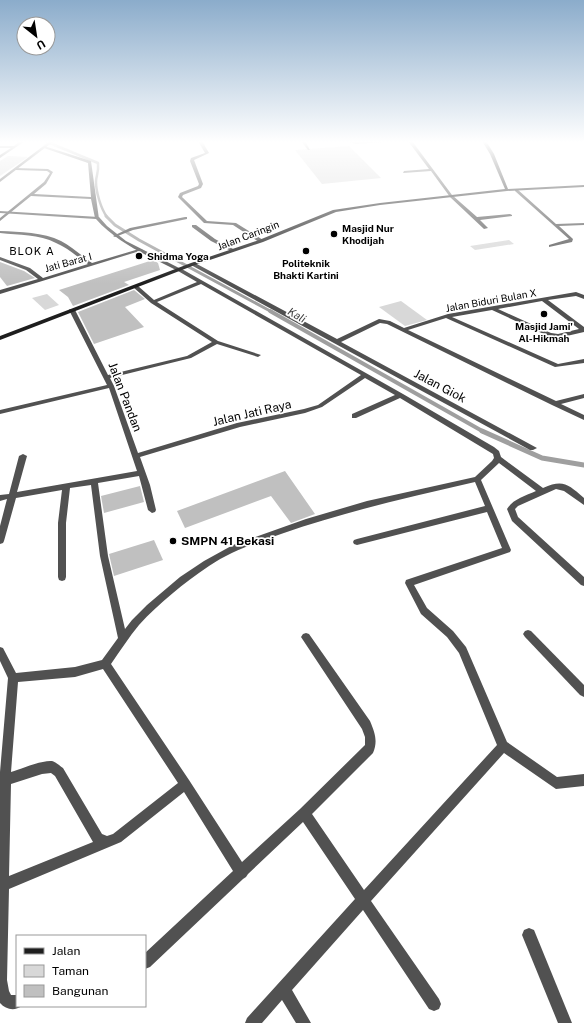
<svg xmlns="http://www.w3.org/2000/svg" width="584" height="1023" viewBox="0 0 584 1023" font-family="'Public Sans',sans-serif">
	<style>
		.green { fill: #d8d8d8 }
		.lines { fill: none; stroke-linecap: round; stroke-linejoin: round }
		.stream-far3 { stroke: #9f9f9f; stroke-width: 2.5 }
		.stream-far2 { stroke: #9f9f9f; stroke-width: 3 }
		.stream-far1 { stroke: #9f9f9f; stroke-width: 4 }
		.stream { stroke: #9f9f9f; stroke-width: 5 }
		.building { fill: #c0c0c0 }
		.minor { fill: #515151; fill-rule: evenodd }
		.tertiary { fill: #515151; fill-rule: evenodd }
		.secondary { fill: #1e1e1e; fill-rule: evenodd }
		.poi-dot { fill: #000; stroke: #fff; stroke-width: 1.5 }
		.labels { text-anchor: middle; stroke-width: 3.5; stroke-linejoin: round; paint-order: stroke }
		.far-poi-label { font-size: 10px; font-weight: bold; fill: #000; stroke: #fff; text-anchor: start }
		.far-street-label { font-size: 10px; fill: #000; stroke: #fff }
		.far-neighbourhood-label { font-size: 11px; letter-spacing: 1px; fill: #000; stroke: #fff }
		.far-water-label { font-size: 11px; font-style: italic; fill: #404040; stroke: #fff }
		.street-label { font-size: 12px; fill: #000; stroke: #fff }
		.poi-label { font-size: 12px; font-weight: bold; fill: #000; stroke: #fff; text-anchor: start }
	</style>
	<rect width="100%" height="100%" fill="#fff"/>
	<g class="green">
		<polygon points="349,146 381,178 322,184 295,150"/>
		<polygon points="8,156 28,157 0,176 0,161"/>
		<polygon points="509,240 514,244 475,250 470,246"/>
		<polygon points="47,294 59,305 45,310 32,298"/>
		<polygon points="401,301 427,320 405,326 379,307"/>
	</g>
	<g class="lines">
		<path class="stream-far3" d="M45,141L98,163C99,173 96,175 96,182C96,192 101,209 107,217"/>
		<polyline class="stream-far2" points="106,216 115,225 139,240 272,312"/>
		<polyline class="stream-far1" points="270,311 484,432"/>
		<polyline class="stream" points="482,431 542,458 584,465"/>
	</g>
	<g class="building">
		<polygon points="153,260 158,263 160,270 124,282 129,285 73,306 68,297 59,290"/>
		<polygon points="0,262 24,271 35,278 7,286 0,277"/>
		<polygon points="134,290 145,299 125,307 144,327 94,344 78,312"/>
		<polygon points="285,471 315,514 291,523 271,496 185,528 177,511"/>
		<polygon points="140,486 144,502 104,513 101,496"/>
		<polygon points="154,540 163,560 114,576 109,554"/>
	</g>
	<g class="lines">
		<g class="minor">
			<polygon points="20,141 25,141 0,158 0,155 11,148 0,148 0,146 14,146"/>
			<polygon points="198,141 202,141 209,153 194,160 203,184 201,188 183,195 182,197 207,221 236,223 263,240 263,242 259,242 233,225 204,223 178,197 180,193 198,186 199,184 190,161 191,158 205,153"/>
			<polygon points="301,141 305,141 310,150 308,150"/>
			<polygon points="345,141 400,141 356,144"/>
			<polygon points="408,141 412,141 452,195 477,217 510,214 512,215 512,216 480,220 488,228 484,229 450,197 431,171 403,173 404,171 429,169"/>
			<polygon points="44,146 91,161 99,219 95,218 91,199 31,196 0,221 0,218 44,182 50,173 47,171 16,170 15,168 48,169 53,172 46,184 34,194 91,197 88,163 44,148"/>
			<polygon points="515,189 517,189 556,224 584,223 584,225 559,226 573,239 572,242 549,247 549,245 569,239 515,191"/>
			<polygon points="185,217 187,217 187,219 133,230 115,237 113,236 130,228"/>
			<polygon points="192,225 196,225 215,239 235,250 231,251 211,241 192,227"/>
			<path d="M0,231C20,232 43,232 61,241C72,247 82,256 92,263L139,249L143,250L0,294V290L38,279L26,270L0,260V257L30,268L43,278L88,264C77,257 68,248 56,243C39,234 19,235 0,233Z"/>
			<path d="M191,263H195L337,339L379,319L390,321L404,328L448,314L576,292L584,295V299L576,296L548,300L584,327V332L558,338L548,336L492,310L452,317L558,364L584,359V363L555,367L446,318L408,330L556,401L584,394V398L561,404L584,415V420L552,405L387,324L380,323L341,342L537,448L533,450H530L191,265ZM542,301L579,329L558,334L551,333L498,309Z"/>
			<path d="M180,268L403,394L494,447L499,451L501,457L543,488C563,479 568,484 584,498V505L564,491L556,489L518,506L515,509L518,517L584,577V586L581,585L512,521L507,509C513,499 525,496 536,491L499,463L481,480L511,550L510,552L414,585L427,608L453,631L466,647L507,742L557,777L584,774V786L556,789L504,753L371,901L439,999L441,1004L439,1009L434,1011L429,1009L363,910L292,990L311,1023H296L282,1000L262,1023H245L247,1018L355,899L303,822L248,874L246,877L243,879L150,967L145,969V953L233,871L184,792L121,842L9,889L7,980L9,991L11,995H17V1006H22C15,1011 6,1010 0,1003V772L8,678L0,661V647L3,648L16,673L75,667L102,660L118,638L100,556L91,485L70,488L66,523V577L65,580L62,581L59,580L58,577V523L62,490L16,498L4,541L3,543L0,544V526L7,499L0,501V495L9,494L19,456L23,454L27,456L17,492L137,471L109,388L0,414V410L107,385L69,310L70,309L75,310L108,375L187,356L212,342L151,303L133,287L138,286L154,300L197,282L178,271V269ZM201,284L361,375L318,405L304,409L237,423L138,453L114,386L110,378L191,358L217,344L258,357L261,355L218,341L157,302ZM365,378L395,395L352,414V418H356L400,398L488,451L493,454L494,458L492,461L475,477L367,501L306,519L233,545L204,561L180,577L147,605L132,620L125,629L108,556L98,483L139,476L148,510L152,513L155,512L156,510L150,485L140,457L240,427L305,413L322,407ZM475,482L485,506L357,539L354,540L353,542L354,544L357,545L487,512L502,548L406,580L405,583L421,614L447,637L459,653L497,745L364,890L312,814L373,753C378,741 375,733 370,721L309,634L306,633L303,634L301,637L303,640L362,729L365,737V745L300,809L242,862L189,780L111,664C120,651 129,637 139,625C159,603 184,583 209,566C231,551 256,543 281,534C344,512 409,497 475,482ZM103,669L178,783L113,834L107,836L102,834L63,768C60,766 56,762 52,761C41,760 22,769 11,772L18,682L75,677ZM51,773L55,776L93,842L9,876L11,784L42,774Z"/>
			<polygon points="528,630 531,631 584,685 584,697 580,695 525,637 523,634 525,631"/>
			<polygon points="529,928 534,930 572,1023 558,1023 522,935 524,930"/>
		</g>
		<g class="tertiary">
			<polygon points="50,141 54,141 0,182 0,179"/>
			<path d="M0,211L99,217L107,226L126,241L183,270L178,271C149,256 118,244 96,219L0,213Z"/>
		</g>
		<polygon class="secondary" points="482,141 486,141 494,154 508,189 584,185 584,187 507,191 380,205 336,212 263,242 195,265 0,340 0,336 191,263 259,240 333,210 380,203 505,189 490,154"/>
	</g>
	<linearGradient id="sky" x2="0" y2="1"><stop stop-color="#8baccb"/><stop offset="0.5" stop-color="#fff"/><stop offset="1" stop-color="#fff" stop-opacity="0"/></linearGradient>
	<rect width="584" height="284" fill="url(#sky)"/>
	<g class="poi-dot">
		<circle cx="334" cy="234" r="4"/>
		<circle cx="306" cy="251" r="4"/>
		<circle cx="139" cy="256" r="4"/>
		<circle cx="544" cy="314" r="4"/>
		<circle cx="173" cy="541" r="4"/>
	</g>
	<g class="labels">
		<g class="far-poi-label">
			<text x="342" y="232">Masjid Nur<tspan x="342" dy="12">Khodijah</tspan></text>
			<text x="147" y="260">Shidma Yoga</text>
			<text x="306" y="267" text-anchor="middle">Politeknik<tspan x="306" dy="12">Bhakti Kartini</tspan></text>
			<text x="544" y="330" text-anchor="middle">Masjid Jami'<tspan x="544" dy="12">Al-Hikmah</tspan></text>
		</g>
		<g class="far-street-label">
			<text transform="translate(248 235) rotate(-21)" y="4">Jalan Caringin</text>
			<text transform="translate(68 262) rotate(-15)" y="4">Jati Barat I</text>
			<text transform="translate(491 300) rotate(-10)" y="4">Jalan Biduri Bulan X</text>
		</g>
		<g class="far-neighbourhood-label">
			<text x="32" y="255">BLOK A</text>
		</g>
		<g class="far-water-label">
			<text transform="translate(297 315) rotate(30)" y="4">Kali</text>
		</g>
		<g class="street-label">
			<text transform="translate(440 386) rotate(28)" y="4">Jalan Giok</text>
			<text transform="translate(125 397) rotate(69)" y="4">Jalan Pandan</text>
			<text transform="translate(252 413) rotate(-13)" y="4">Jalan Jati Raya</text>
		</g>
		<g class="poi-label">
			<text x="181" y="545">SMPN 41 Bekasi</text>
		</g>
	</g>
	<rect x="16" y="935" width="130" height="72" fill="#ffffff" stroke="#999999"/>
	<rect x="24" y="948" width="20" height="6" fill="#1e1e1e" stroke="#999999"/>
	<text x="52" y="955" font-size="12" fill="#000000">Jalan</text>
	<rect x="24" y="965" width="20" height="12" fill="#d8d8d8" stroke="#999999"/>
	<text x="52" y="975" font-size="12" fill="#000000">Taman</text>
	<rect x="24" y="985" width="20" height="12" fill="#c0c0c0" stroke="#999999"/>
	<text x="52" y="995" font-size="12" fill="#000000">Bangunan</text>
	<g transform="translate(36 36) rotate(150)"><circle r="19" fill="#ffffff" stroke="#999999"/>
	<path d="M0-3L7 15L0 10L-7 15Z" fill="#000000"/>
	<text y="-6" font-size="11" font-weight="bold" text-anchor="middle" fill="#000000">U</text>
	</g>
</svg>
